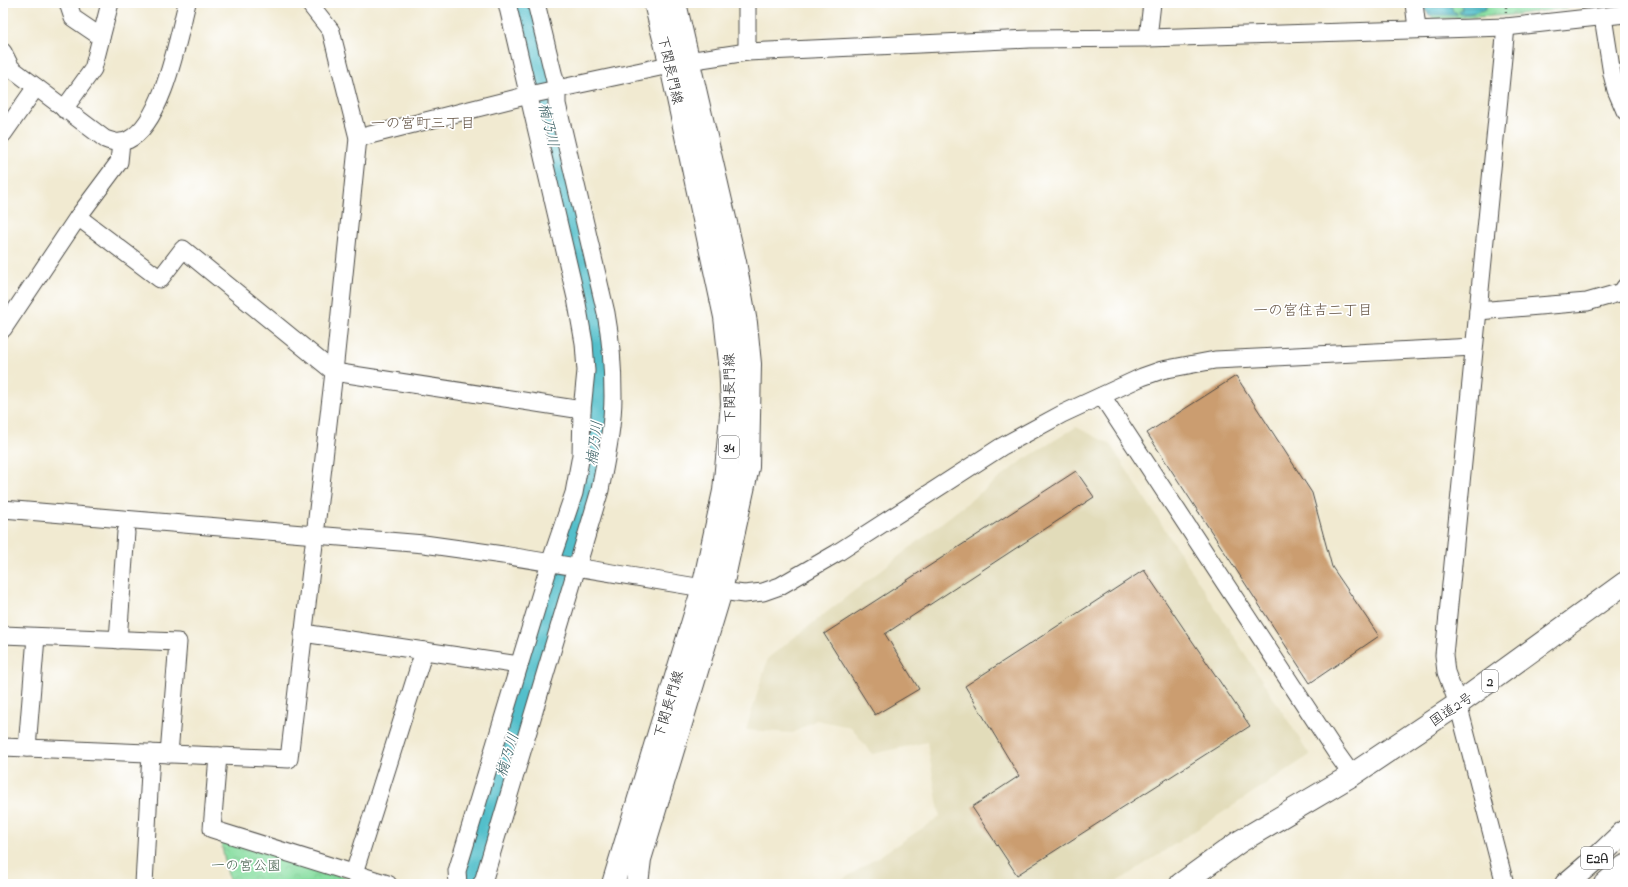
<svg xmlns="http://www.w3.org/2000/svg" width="1628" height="887" viewBox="0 0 1628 887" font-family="'Indie Flower','Klee One',sans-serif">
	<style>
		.built { fill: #e2dcba }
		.park { fill: url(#park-crowns); stroke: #5a8466 }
		.water { fill: url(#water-rules); stroke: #3e757b }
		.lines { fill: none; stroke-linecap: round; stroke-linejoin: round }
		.river { stroke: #52bfcb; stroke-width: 25 }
		.building { fill: #cb9d6f }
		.minor-casing { stroke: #494844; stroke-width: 19 }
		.major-casing { stroke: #494844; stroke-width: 24 }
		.highway-casing { stroke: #494844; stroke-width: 24 }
		.path { stroke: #494844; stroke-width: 2.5; stroke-dasharray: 1 3; stroke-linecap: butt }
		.minor { stroke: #fff; stroke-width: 17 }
		.major { stroke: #fff; stroke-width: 22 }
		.highway { stroke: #fff; stroke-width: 22 }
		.labels { text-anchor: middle; stroke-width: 3.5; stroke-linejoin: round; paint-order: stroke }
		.shield { fill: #fff; stroke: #6b6b6b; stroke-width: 1 }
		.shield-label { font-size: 13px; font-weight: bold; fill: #2b2b2b }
		.street-label { font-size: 14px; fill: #2b2b2b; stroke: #fff }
		.park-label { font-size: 14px; fill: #47614e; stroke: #fff }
		.neighbourhood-label { font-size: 15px; fill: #635343; stroke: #fff }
		.water-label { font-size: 15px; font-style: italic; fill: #395f63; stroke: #fff }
	</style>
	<defs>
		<pattern id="park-crowns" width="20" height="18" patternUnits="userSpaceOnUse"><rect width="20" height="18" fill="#88dea1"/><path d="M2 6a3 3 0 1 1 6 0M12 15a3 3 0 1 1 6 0" fill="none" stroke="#76bf8b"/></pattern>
		<pattern id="water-rules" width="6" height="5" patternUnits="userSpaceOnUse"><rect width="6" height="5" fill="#52bfcb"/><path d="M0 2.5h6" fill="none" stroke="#449ba5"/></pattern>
	</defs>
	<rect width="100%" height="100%" fill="#fff"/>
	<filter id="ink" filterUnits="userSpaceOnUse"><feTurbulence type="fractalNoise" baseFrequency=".025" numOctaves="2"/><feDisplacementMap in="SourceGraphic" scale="8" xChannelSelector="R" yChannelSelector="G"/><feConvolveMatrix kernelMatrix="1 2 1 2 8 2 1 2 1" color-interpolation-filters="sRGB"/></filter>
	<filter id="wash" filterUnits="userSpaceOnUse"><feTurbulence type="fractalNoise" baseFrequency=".012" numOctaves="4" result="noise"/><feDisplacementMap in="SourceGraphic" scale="16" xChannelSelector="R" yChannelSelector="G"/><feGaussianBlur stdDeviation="0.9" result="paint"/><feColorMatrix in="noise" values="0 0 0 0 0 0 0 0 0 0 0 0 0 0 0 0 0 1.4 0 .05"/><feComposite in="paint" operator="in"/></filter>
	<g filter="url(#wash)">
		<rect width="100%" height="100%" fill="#f1ead1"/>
		<polygon class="built" points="1076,427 1110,444 1310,755 1114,884 836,884 940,817 927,742 872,754 851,727 816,720 793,733 746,730 768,658 1020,462"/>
		<g class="park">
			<polygon points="1423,3 1603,3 1512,15 1434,19 1423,8"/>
			<polygon points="220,838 368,884 230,884"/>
		</g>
		<g class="water">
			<polygon points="1423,3 1453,3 1451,4 1453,12 1456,12 1457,15 1429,15 1424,8"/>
			<polygon points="1461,3 1486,3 1486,9 1469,14 1460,14 1459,11 1462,10"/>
		</g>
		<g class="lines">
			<polyline class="river" points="471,874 588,487 594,453 599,397 595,327 521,3"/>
		</g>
		<g id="blocks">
			<g class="building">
				<polygon points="1236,376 1312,493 1332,567 1379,636 1310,683 1147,433"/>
				<polygon points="1076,471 1094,497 885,634 919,689 875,715 824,634"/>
				<polygon points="1144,570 1250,726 1017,875 972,807 1019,776 965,686"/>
			</g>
		</g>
	</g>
	<g filter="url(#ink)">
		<use href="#blocks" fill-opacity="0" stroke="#494844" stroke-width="1"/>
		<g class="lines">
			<g class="minor-casing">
				<g id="minor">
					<polyline points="68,3 73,18 101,37"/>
					<polyline points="1414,3 1417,29"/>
					<polyline points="1603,17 1612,74 1616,90 1625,111"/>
					<polyline points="1148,38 1152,3"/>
					<path d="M3,52L11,68L105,139C113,142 120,144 128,140C163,123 178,38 187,3"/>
					<polyline points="747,52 747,3"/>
					<polyline points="64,109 93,69 110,3"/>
					<polyline points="3,134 36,87"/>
					<polyline points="358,138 529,95 688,61 747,52 1030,39 1148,38 1506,27 1625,14"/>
					<polyline points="78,217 160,279 183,249 334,372 582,410"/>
					<polyline points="1478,311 1587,302 1622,292 1625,287"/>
					<polyline points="3,329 78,217 119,162 121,142"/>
					<polyline points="1102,396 1337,754 1352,775"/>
					<polyline points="3,509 424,544 503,555 721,591 744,594 763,592 780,586 837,553 1001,447 1062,414 1142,377 1162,370 1215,360 1474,347"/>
					<polyline points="303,633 519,665"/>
					<polyline points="3,635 178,642 169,754"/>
					<polyline points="118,640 126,532"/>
					<polyline points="3,747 289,759 334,372 358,138 331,31 309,3"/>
					<polyline points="27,748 36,637"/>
					<polyline points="218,756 212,829 388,884"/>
					<polyline points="354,873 424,651"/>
					<polyline points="144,884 151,753"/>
					<polyline points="458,884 457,871 550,563 574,493 581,455 582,410 586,371 584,343 576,298 507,3"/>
					<path d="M481,884L483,882L600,490C606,459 613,427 613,396C613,369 611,340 606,313L557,104V89L536,3"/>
					<polyline points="1505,884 1458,704 1446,672 1444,655 1506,27"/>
				</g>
			</g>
			<g class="major-casing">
				<g id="major">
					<polyline points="613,884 703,588 724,491 732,404 730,362 725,317 671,66 655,3"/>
					<polyline points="637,884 640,859 721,591 748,467 750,364 746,323 735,262 675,3"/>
				</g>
			</g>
			<g class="highway-casing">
				<g id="highway">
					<polyline points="1181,884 1239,842 1352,775 1458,704 1625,583"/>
					<polyline points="1566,884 1600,855 1625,831"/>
					<polyline points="1605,884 1625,866"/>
				</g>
			</g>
			<polyline class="path" points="1506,3 1506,12"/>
			<use href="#minor" class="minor"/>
			<use href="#major" class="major"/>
			<use href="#highway" class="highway"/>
		</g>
	</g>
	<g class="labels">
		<g class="shield">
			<rect x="719" y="436" width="20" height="22" rx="3"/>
			<rect x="1482" y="670" width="16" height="22" rx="3"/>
			<rect x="1581" y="847" width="32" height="22" rx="3"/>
		</g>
		<g class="shield-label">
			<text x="729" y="452">34</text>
			<text x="1490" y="686">2</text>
			<text x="1597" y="863">E2A</text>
		</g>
		<g class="street-label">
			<text transform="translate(671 70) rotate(77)" y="5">下関長門線</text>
			<text transform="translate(729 388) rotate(-91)" y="5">下関長門線</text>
			<text transform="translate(668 704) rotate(-73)" y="5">下関長門線</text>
			<text transform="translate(1451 709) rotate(-34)" y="5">国道2号</text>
		</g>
		<g class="park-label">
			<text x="246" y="870">一の宮公園</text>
		</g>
		<g class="neighbourhood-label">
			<text x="423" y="128">一の宮町三丁目</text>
			<text x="1313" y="315">一の宮住吉二丁目</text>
		</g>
		<g class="water-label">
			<text transform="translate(549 125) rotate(77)" y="5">楠乃川</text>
			<text transform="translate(594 443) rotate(-83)" y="5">楠乃川</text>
			<text transform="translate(507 755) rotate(-73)" y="5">楠乃川</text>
		</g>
	</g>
	<rect width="1628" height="887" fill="none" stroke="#fff" stroke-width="16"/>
</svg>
